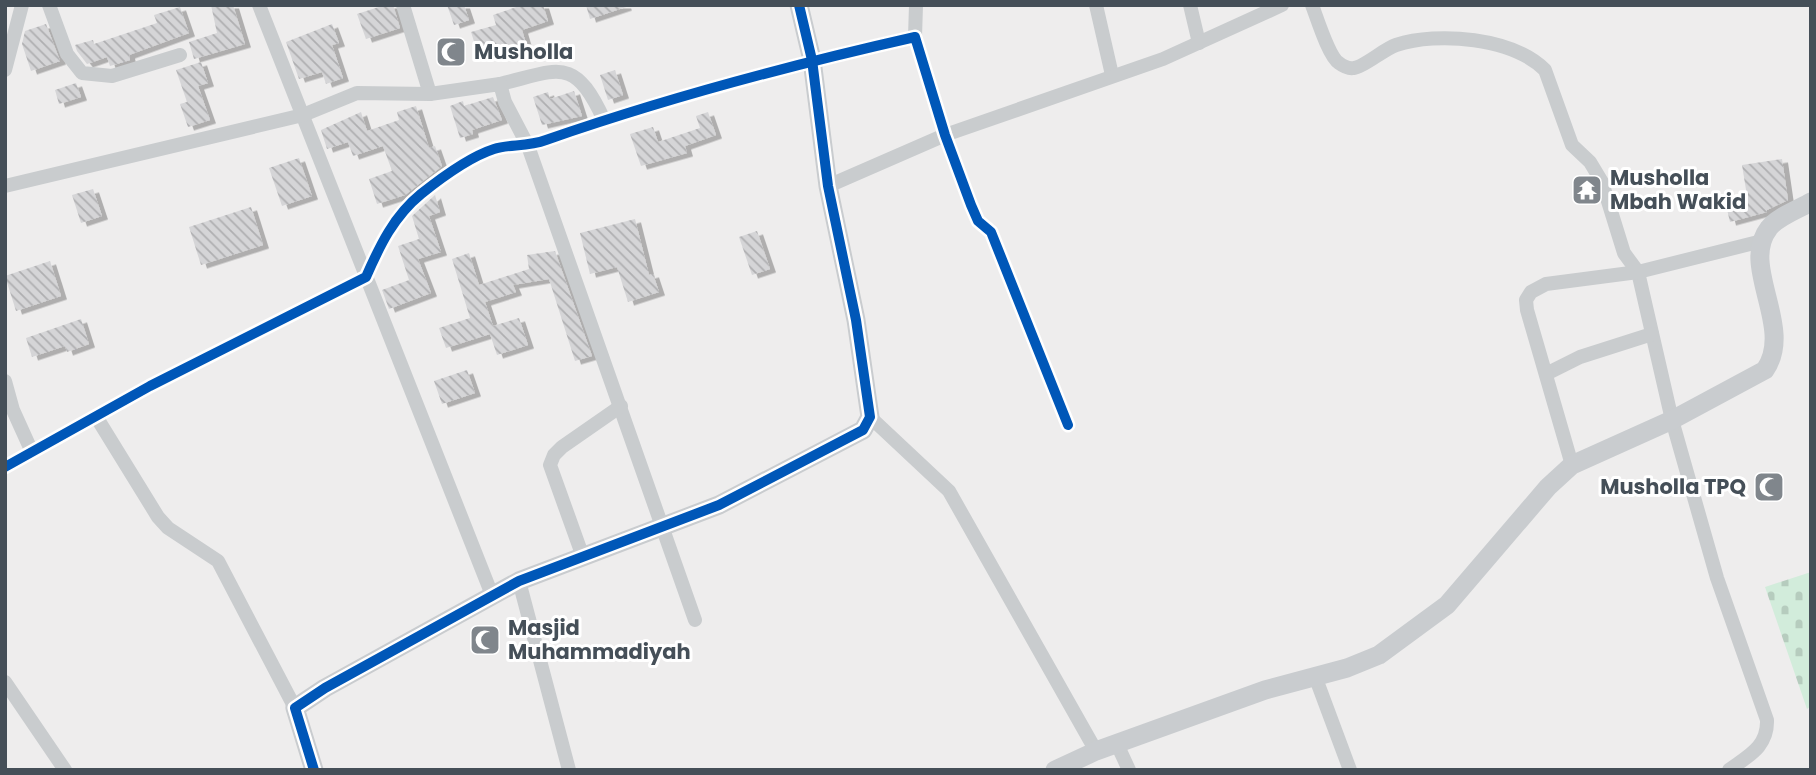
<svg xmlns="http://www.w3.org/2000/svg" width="1816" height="775" viewBox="0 0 1816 775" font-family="Poppins,sans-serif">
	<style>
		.cemetery { fill: url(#cemetery-stones) }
		.building { fill: url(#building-back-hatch); filter: url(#shadow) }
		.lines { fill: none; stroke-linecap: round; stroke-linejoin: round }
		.street { stroke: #c9ccce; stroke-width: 14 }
		.secondary { stroke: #c9cccf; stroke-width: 19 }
		.cycleway-casing { stroke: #fff; stroke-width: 15 }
		.cycleway { stroke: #0057b8; stroke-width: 10 }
		.labels { text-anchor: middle; stroke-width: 6; stroke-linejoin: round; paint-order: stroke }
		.poi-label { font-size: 21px; font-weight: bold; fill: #454f58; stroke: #fff; text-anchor: start }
	</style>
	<defs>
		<pattern id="cemetery-stones" width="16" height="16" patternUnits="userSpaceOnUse" patternTransform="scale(1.75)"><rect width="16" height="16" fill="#d2ecdb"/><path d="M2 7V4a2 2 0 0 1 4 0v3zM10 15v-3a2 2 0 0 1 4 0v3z" fill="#b6ccbe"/></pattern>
		<pattern id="building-back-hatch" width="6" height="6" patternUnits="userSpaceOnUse" patternTransform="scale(1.75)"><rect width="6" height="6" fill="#d5d5d7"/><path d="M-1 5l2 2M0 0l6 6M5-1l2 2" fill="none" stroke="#afafb1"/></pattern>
		<filter id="shadow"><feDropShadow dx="6" dy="3.5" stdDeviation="0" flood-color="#0004"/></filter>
	</defs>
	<rect width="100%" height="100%" fill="#eeeded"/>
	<polygon class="cemetery" points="1811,572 1811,706 1807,709 1765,587"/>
	<g class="building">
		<polygon points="211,5 233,5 245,44 194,59 189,42 217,33"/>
		<polygon points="385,5 393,5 400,28 366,39 357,14"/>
		<polygon points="447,5 464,5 469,20 454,25"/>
		<polygon points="522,5 543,5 548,21 522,30 527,47 505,54 503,46 478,54 471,32 496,25 493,15"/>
		<polygon points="586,5 625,5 626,7 590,19"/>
		<polygon points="180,7 189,33 129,55 130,60 110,66 107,57 87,64 77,51 75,45 93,40 94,44 157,23 154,15"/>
		<polygon points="46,24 60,61 31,71 22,44 25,31"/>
		<polygon points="332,24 339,43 332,45 343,78 326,84 322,72 299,79 286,42"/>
		<polygon points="201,62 208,83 198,86 210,120 188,127 180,104 187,102 176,70"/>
		<polygon points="615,70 623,95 608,100 600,75"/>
		<polygon points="76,83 81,97 59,104 55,90"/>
		<polygon points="574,91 582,116 542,125 533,97 548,92 550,99"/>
		<polygon points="493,97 502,120 472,130 473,134 460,138 450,106 463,101 464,106"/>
		<polygon points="416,106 429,148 435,146 442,166 405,195 377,204 369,179 392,171 383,146 353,156 348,142 327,149 321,130 361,112 367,131 399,120 397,112"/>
		<polygon points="708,112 716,135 685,146 687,153 641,166 630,134 653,127 658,142 700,128 696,116"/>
		<polygon points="299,158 312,196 282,206 269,168"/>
		<polygon points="1782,159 1788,200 1767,210 1767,212 1730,222 1725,201 1747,196 1742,165"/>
		<polygon points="93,189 102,216 81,223 72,195"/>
		<polygon points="435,195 440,212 429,216 441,252 418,259 431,293 389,309 382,290 409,280 398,246 419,239 412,216"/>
		<polygon points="251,207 263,245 201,265 189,227"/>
		<polygon points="635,219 649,275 653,274 659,292 628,302 617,267 590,274 580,233"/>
		<polygon points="757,231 770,269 752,275 739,237"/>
		<polygon points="555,251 592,356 575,361 549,279 513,285 516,292 485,302 493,326 519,318 528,345 497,355 490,334 446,348 439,328 470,318 452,259 469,253 479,285 529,269 527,255"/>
		<polygon points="50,261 61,296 16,311 5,276"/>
		<polygon points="81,319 89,344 67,352 65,346 32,357 26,338"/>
		<polygon points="467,370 475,393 442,404 434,381"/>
	</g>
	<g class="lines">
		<g class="street">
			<polyline points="49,5 67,54 82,73 112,76 180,55"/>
			<polyline points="259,5 492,595"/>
			<polyline points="403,5 430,94"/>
			<polyline points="1096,5 1112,75"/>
			<polyline points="1190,5 1199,43"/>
			<path d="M1312,5C1317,18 1329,57 1339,63C1343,66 1349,69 1354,68C1364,67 1384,49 1396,45C1438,31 1513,38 1545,70L1572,145L1590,162L1602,182L1624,253L1638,272L1672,420L1717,578L1767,720C1768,747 1748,756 1729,770"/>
			<polyline points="915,37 916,5"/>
			<polyline points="5,70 22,5"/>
			<path d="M500,84C559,70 574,55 604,120"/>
			<polyline points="5,186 303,115 357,93 430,94 500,84 505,102 528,146 695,620"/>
			<polyline points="828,186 945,135 1163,59 1282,5"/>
			<polyline points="1546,374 1580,357 1652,334"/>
			<polyline points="5,381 13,410 32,452"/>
			<polyline points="870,417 949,491 1096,751"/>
			<polyline points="97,418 158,517 168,528 218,561 295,708"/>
			<polyline points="1572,465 1527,310 1526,300 1531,292 1546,284 1638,272 1762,241"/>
			<path d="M5,467L150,386L366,277C380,245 394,216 421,194C441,178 469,157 494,149C509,144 527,147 546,140C667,98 791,65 915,37L945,135L971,205L978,221L991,232L1068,425"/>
			<polyline points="583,557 550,465 554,455 562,447 621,406"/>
			<polyline points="519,581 569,770"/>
			<polyline points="1315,676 1350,770"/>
			<polyline points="5,682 65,770"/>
			<polyline points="1117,744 1129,770"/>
		</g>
		<g class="secondary">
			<polyline points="314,770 295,708 325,688 519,581 719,505 863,430 870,417 856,320 828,186 812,60 799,5"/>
			<path d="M1055,770L1096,751L1265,690L1347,668L1379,655L1447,605L1548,487L1572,465L1672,420L1765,370C1795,327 1739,266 1769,228C1777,217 1799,209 1811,202"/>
		</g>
		<g class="cycleway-casing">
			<g id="cycleway">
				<path d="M5,467L150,386L366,277C380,245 394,216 421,194C441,178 469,157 494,149C509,144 527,147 546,140C667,98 791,65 915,37L945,135L971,205L978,221L991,232L1068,425"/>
				<polyline points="314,770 295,708 325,688 519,581 719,505 863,430 870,417 856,320 828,186 812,60 799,5"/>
			</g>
		</g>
		<use href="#cycleway" class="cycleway"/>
	</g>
	<defs>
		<g id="mosque-square" transform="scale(1.575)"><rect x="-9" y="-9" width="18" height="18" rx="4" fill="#80868c" stroke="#fff"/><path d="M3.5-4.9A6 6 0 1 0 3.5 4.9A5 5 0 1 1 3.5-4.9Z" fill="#fff"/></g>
		<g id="temple-square" transform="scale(1.575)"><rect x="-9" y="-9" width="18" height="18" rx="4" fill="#80868c" stroke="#fff"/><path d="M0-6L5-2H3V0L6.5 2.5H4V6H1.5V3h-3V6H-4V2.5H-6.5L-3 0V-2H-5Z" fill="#fff"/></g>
	</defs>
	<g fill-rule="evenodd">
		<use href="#mosque-square" x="451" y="52"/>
		<use href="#temple-square" x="1587" y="190"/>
		<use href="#mosque-square" x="1769" y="487"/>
		<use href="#mosque-square" x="485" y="640"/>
	</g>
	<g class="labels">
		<g class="poi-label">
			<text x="474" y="59">Musholla</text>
			<text x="1610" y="185">Musholla<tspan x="1610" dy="24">Mbah Wakid</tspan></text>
			<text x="1746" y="494" text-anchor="end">Musholla TPQ</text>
			<text x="508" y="635">Masjid<tspan x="508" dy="24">Muhammadiyah</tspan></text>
		</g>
	</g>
	<rect width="1816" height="775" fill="none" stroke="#454f58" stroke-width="14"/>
</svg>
